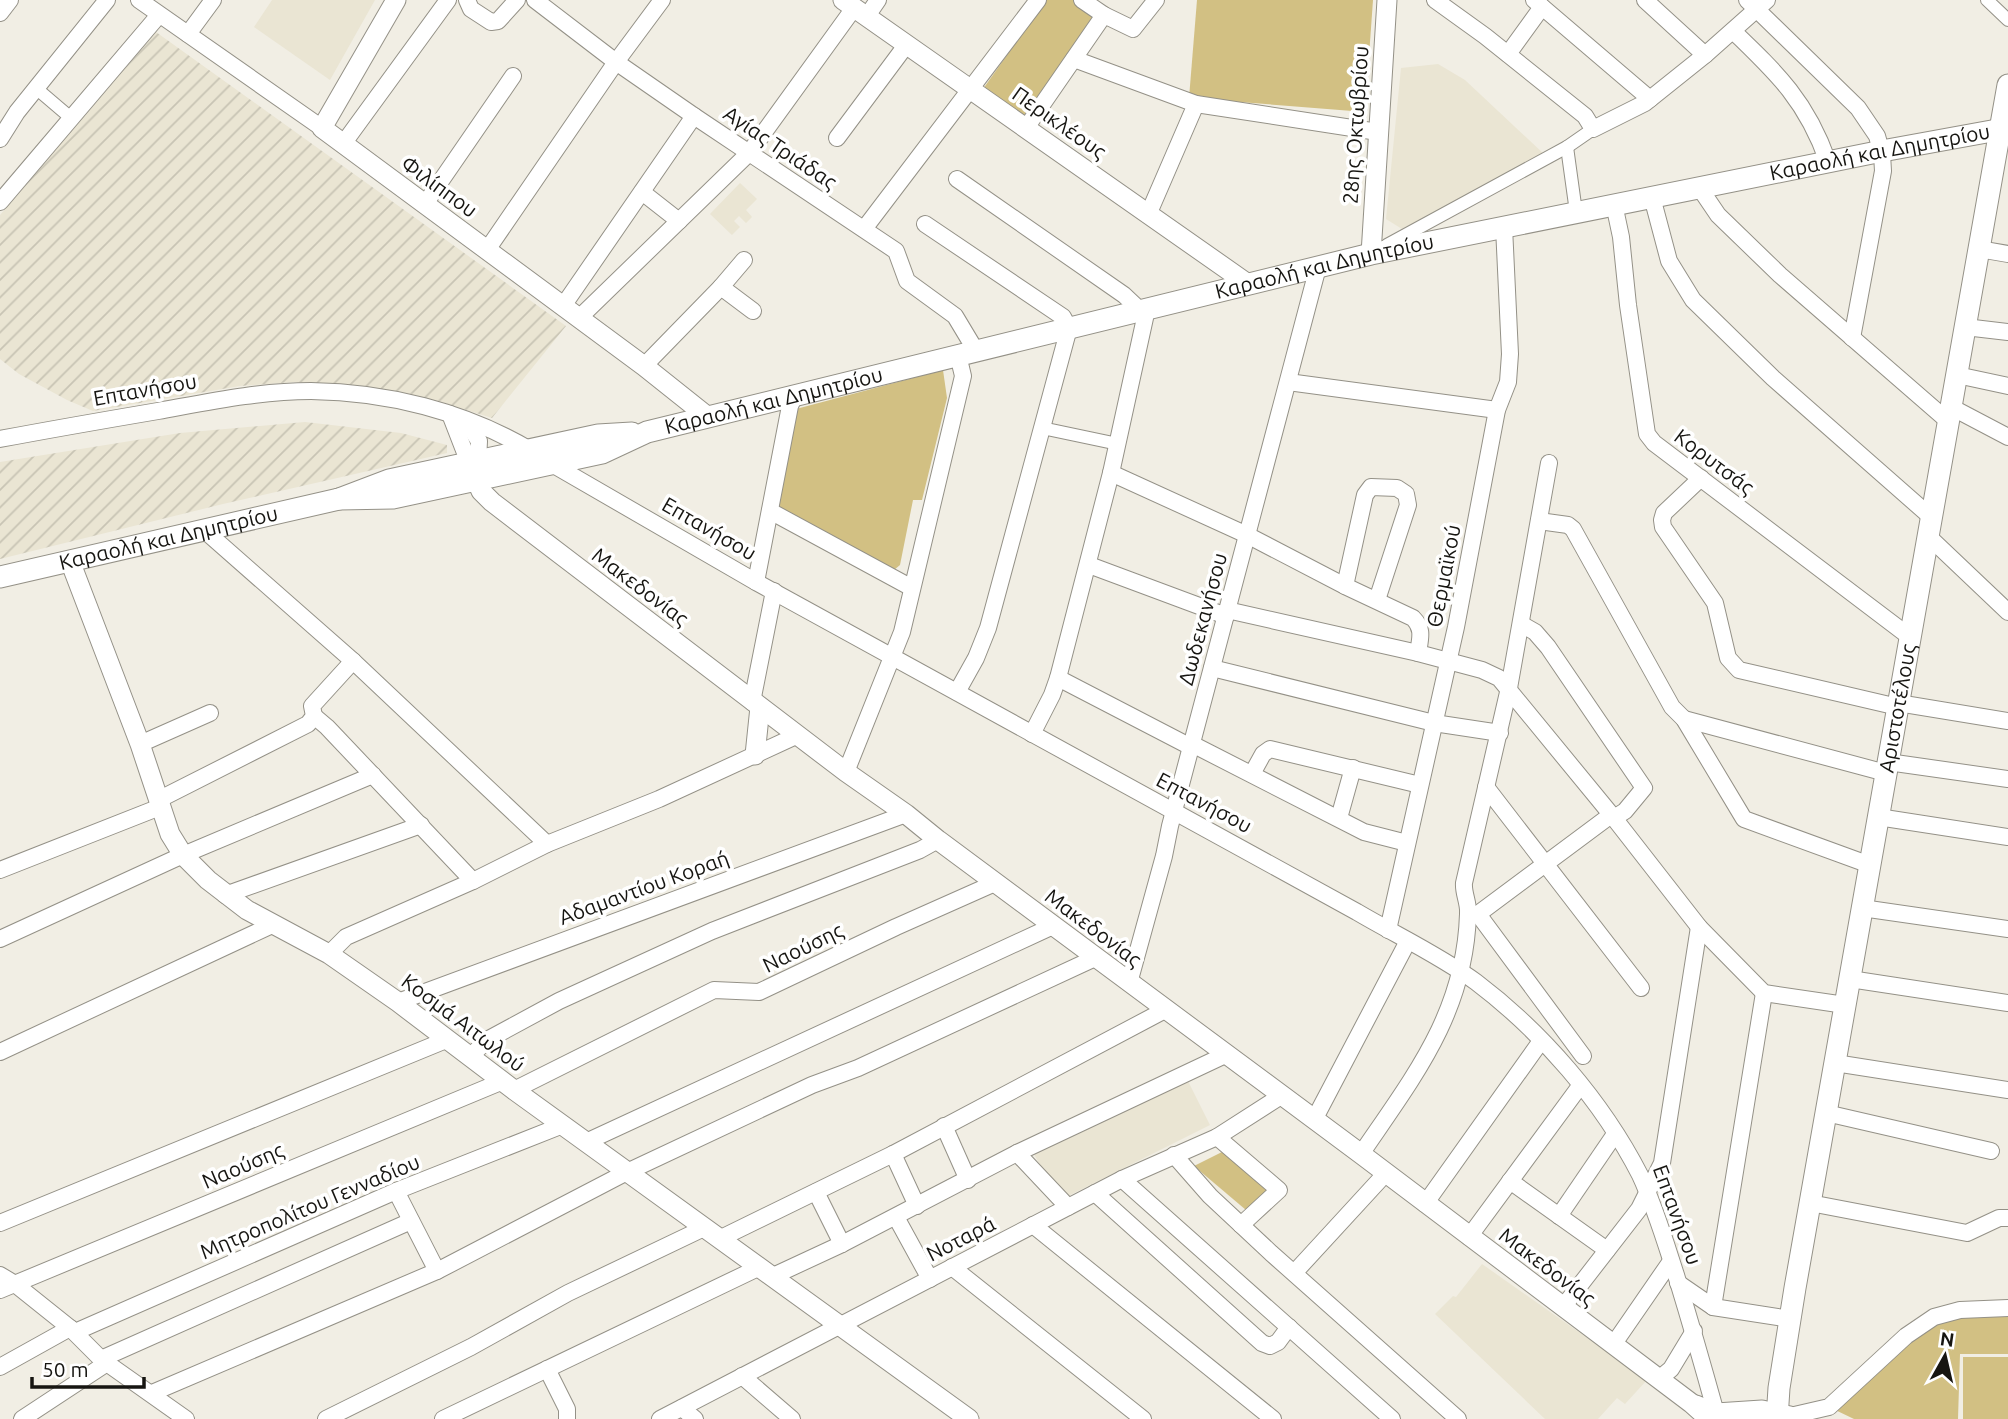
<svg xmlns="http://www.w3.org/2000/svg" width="2008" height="1419" viewBox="0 0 2008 1419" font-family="Ubuntu,sans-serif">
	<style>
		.built { fill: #eae5d3 }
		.industrial { fill: url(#industrial-furrows) }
		.green { fill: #d2c083 }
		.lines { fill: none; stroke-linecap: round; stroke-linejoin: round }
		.pedestrian-casing { stroke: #949187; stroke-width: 14 }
		.minor-casing { stroke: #949187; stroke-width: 18 }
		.tertiary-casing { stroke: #949187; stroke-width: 21 }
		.secondary-casing { stroke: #949187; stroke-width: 23 }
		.pedestrian { stroke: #fff; stroke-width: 12 }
		.minor { stroke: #fff; stroke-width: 16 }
		.tertiary { stroke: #fff; stroke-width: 19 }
		.secondary { stroke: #fff; stroke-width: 21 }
		.labels { text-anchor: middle; stroke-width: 7; stroke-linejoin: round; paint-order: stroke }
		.street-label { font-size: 21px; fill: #161511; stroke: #fff }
	</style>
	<defs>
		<pattern id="industrial-furrows" width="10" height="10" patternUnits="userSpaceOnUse" patternTransform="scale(1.75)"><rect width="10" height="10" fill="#eae5d3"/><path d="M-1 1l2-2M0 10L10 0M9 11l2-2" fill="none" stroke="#c8c4b4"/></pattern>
	</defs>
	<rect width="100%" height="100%" fill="#f1eee4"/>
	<g class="built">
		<polygon points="272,0 375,0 330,80 254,27"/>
		<polygon points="1438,64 1465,80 1545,155 1402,229 1386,219 1401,68"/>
		<polygon points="740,183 757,199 746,210 752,217 746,223 739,216 734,221 740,227 732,235 710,214"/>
		<polygon points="1186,1077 1210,1125 1068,1196 1042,1169 1033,1152"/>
		<polygon points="1482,1264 1647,1380 1625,1404 1617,1398 1598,1419 1545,1419 1435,1314 1453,1296 1456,1297"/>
	</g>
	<g class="industrial">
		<polygon points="156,32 566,326 492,418 444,403 399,392 361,386 294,382 240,386 93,411 67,400 19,374 0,359 0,215"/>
		<polygon points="305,422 401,433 447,445 447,453 223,504 0,559 0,462 180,433"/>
	</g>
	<g class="green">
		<polygon points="1046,0 1074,0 1096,14 1018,124 978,96"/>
		<polygon points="1197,0 1373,0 1365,112 1189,98"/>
		<polygon points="943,370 947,398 922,500 913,500 900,565 894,570 777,507 796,409"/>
		<polygon points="1222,1152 1269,1189 1246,1210 1194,1166"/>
		<polygon points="2008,1308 2008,1354 1960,1354 1958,1419 1854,1419 1829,1407 1934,1317"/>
		<rect x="1963" y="1357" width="45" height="62"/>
	</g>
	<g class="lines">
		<g class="pedestrian-casing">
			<g id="pedestrian">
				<polyline points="1987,0 2008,20"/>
				<polyline points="37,89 71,118"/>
				<polyline points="1567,147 1576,212"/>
				<polyline points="1387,245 1567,147 1593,129"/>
				<polyline points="1042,428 1118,444"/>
			</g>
		</g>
		<g class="minor-casing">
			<g id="minor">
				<polyline points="139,0 322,128"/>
				<polyline points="467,0 471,9 491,22 498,21 517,0"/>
				<polyline points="535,0 616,62 694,116 896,251 907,281 955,316 976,351"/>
				<polyline points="1082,0 1104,15 1133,29 1156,0"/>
				<polyline points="1435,0 1485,36 1585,116 1593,129 1645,103 1705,55 1767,0"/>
				<polyline points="1534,0 1650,99"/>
				<polyline points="1645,0 1705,55"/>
				<polyline points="1747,0 1858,108 1877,136 1882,154 1883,171 1852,338"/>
				<polyline points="0,13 10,0"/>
				<polyline points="867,16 878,0"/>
				<path d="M1733,31C1778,74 1807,102 1828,162"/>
				<polyline points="188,34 213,0"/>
				<polyline points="1508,54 1542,7"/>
				<polyline points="1074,59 1196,104 1378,132"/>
				<polyline points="1026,128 1104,15"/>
				<polyline points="837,138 907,44"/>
				<polyline points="0,139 17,112 107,0"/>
				<polyline points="343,144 448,0"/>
				<polyline points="957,179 1124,295 1142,312 1145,318 1111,473 1058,678 1052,695 1032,734"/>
				<polyline points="1699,187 1718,215 1780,275 1948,421"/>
				<polyline points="642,192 679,221"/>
				<polyline points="1652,197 1669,261 1693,300 1773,378 1931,517"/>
				<polyline points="0,202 159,15"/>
				<polyline points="425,204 513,76"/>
				<polyline points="1614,204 1621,237 1628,305 1647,434 1654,443 1910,637"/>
				<polyline points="1148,215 1196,104"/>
				<polyline points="925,224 1063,317 1069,328 988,628 976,658 957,692"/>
				<polyline points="864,229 1038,0"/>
				<polyline points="1979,249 2008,254"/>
				<polyline points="487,250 616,62 662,0"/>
				<polyline points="721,287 744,260"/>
				<polyline points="563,306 694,116"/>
				<polyline points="579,318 749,153 854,8"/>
				<polyline points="1965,327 2008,332"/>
				<polyline points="644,366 721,287 753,311"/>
				<polyline points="1957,375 2008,386"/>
				<polyline points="1288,382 1497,410"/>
				<polyline points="1951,407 2008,437"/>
				<polyline points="450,414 469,463"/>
				<polyline points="465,420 479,441 478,461"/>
				<path d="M0,439C53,429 105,420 158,411C208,402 259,391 311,391C387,392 464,411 530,450"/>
				<path d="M552,464L756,582L1357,912C1396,935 1439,955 1476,982C1542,1032 1602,1101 1640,1175C1655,1207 1665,1241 1676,1275C1690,1321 1703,1366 1716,1413"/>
				<path d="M1111,473L1247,535L1345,586L1413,618C1424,629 1420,639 1418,653"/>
				<polyline points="1701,478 1664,513 1662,520 1663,527 1715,603 1728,658 1739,670 1898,707"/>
				<polyline points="770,511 912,588"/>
				<polyline points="1539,521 1568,525 1573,529 1672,707 1684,719 1744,819 1870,865"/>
				<polyline points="203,529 353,661 547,844"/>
				<polyline points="1928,536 2008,612"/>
				<polyline points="1089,565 1226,616"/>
				<polyline points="756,582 790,406 795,395"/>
				<polyline points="1345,586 1365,495 1371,487 1397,488 1406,494 1408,505 1377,600"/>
				<polyline points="1227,610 1418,653 1482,670 1499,678 1614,818 1699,927 1764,993 1845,1005"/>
				<polyline points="1521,624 1535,632 1548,647 1644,788 1625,811 1614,818"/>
				<polyline points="1212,668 1434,723 1500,733"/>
				<polyline points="1058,678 1191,747"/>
				<polyline points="752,702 774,591"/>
				<polyline points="1898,703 2008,721"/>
				<polyline points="314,716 327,727 473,881"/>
				<polyline points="1684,719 1886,773"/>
				<polyline points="140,744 210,713"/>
				<polyline points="1192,744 1364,832 1407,843"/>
				<polyline points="1888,762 2008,779"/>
				<polyline points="846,772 902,632 963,376 958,355"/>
				<polyline points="1252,774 1263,754 1270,749 1420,785"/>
				<polyline points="1486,787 1641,988"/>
				<polyline points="158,800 308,724 314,716 312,706 353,661"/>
				<polyline points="1878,817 2008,837"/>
				<polyline points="1339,818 1353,768"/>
				<polyline points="0,870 160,807"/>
				<polyline points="225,895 421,825"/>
				<polyline points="1862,908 2008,929"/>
				<polyline points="1468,914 1478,914 1583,1056"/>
				<polyline points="1478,914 1611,815"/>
				<polyline points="1388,930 1456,627 1497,410 1508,382 1510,354 1504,227"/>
				<polyline points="0,939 183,855 373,775"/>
				<polyline points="329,954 346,937 473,881 547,844 659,799 798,735"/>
				<polyline points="1850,979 2008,1003"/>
				<polyline points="1129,983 1164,856 1170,826 1318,267"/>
				<polyline points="398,1002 906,814"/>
				<polyline points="0,1052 272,925"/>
				<polyline points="470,1057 487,1040 559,1001 712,931 920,850 938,840"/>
				<polyline points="1835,1063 2008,1090"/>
				<polyline points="514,1090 714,990 759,992 896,927 995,883"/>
				<polyline points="1826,1113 1991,1151"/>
				<polyline points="1314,1120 1408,941"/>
				<polyline points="944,1126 968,1180"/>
				<polyline points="1217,1137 1279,1190 1241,1225"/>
				<polyline points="586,1142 1053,926"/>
				<polyline points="1017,1153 1068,1207"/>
				<polyline points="893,1154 917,1206"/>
				<path d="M1361,1154C1414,1076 1465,1013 1468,914C1469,903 1463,893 1464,883L1509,688L1549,463"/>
				<polyline points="1174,1155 1210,1196 1271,1253 1458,1419"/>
				<polyline points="1122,1179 1392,1419"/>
				<polyline points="1510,1181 1607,1250"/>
				<polyline points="396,1191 437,1271"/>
				<polyline points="816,1192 842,1244"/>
				<polyline points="1095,1193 1262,1343 1270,1346 1278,1342 1289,1327"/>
				<polyline points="1810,1203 1967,1233 1999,1218 2008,1218"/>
				<polyline points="1425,1204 1541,1041"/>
				<polyline points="1559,1216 1615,1134"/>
				<polyline points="896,1217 930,1279"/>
				<polyline points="0,1223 446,1040"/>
				<polyline points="1033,1225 1273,1419"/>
				<polyline points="1469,1237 1580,1086"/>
				<polyline points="719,1239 893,1154 1165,1010"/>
				<polyline points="952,1267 1143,1419"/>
				<polyline points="1295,1272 1386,1173"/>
				<polyline points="0,1275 15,1284 70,1328 101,1359 186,1419"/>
				<polyline points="771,1277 842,1244 1017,1153 1225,1055"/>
				<polyline points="1678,1283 1713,1307 1790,1319"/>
				<polyline points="0,1290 503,1081"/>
				<polyline points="1563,1307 1639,1209 1662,1163 1699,927"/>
				<polyline points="1713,1307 1764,993"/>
				<polyline points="75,1332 396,1191 563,1125"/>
				<polyline points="1613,1345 1671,1261"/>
				<polyline points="101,1359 411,1221"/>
				<polyline points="0,1367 70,1328"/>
				<polyline points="547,1369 567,1409 567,1419"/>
				<polyline points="742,1376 792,1419"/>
				<polyline points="1659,1379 1671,1369 1694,1331"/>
				<polyline points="152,1393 437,1271 627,1172 812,1085 858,1068 1095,958"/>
				<polyline points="682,1408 695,1419"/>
				<polyline points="1790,1416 1829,1407 1906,1336 1934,1317 1960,1310 2008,1308"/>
				<polyline points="22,1419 107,1363"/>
				<polyline points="326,1419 471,1347 568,1293 704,1228"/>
				<polyline points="443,1419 758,1268"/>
				<polyline points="660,1419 1122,1179 1217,1137 1281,1096"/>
			</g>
		</g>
		<g class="tertiary-casing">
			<g id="tertiary">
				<polyline points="396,0 322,128 644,366 708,417"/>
				<polyline points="843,0 1248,284"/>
				<polyline points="1371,254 1387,0"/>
				<polyline points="470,466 481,491 492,502 846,772 906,814 938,840 1361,1154 1691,1403 1709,1419"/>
				<polyline points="70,561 140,744 170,834 183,855 208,880 247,910 329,954 398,1002 514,1090 969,1419"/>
				<polyline points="755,755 760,707"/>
				<polyline points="1696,1405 1716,1413 1762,1410 1790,1416"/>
			</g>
		</g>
		<g class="secondary-casing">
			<g id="secondary">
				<path id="s1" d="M339,499L393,498L602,453L647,432L1371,254L1882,151L2008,128"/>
				<path id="s2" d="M0,577L339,499L389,480L598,435L632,433"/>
				<path id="s3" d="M1777,1419L1779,1388L1795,1288L2008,85"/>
			</g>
		</g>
		<use href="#pedestrian" class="pedestrian"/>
		<use href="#minor" class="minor"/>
		<use href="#tertiary" class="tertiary"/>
		<use href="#secondary" class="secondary"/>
	</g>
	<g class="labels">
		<g class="street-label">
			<text transform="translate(1059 123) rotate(35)" y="7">Περικλέους</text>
			<text transform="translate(1356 125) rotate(-86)" y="7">28ης Οκτωβρίου</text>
			<text transform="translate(780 148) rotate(34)" y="7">Αγίας Τριάδας</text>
			<text dy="7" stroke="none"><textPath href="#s1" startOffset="1582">Καραολή και Δημητρίου</textPath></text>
			<text transform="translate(439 187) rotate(36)" y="7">Φιλίππου</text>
			<text dy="7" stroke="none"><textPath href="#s1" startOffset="1015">Καραολή και Δημητρίου</textPath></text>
			<text transform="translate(145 390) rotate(-10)" y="7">Επτανήσου</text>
			<text dy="7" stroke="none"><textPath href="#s1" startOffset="448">Καραολή και Δημητρίου</textPath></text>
			<text transform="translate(1714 462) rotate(37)" y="7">Κορυτσάς</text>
			<text transform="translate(709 529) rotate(30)" y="7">Επτανήσου</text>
			<text dy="7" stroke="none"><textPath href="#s2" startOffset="173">Καραολή και Δημητρίου</textPath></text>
			<text transform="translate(1444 576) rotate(-79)" y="7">Θερμαϊκού</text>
			<text transform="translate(640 587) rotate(37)" y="7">Μακεδονίας</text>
			<text transform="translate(1203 619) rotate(-75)" y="7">Δωδεκανήσου</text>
			<text dy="7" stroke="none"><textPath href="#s3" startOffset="721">Αριστοτέλους</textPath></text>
			<text transform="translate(1204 803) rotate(28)" y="7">Επτανήσου</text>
			<text transform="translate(644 888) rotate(-20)" y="7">Αδαμαντίου Κοραή</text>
			<text transform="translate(1093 928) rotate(37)" y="7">Μακεδονίας</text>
			<text transform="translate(803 948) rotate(-26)" y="7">Ναούσης</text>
			<text transform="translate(463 1023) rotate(37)" y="7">Κοσμά Αιτωλού</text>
			<text transform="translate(243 1166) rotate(-23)" y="7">Ναούσης</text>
			<text transform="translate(310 1207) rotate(-23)" y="7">Μητροπολίτου Γενναδίου</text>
			<text transform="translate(1677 1215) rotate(70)" y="7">Επτανήσου</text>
			<text transform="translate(961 1239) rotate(-27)" y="7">Νοταρά</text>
			<text transform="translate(1547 1267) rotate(37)" y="7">Μακεδονίας</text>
		</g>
	</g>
	<g transform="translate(1945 1356) rotate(8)" stroke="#ffffff" stroke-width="5" paint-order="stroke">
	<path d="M0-5L12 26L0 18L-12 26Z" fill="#161511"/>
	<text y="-10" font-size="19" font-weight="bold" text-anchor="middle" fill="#161511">N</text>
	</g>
	<path d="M32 1377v10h112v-10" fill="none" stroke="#161511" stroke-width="3.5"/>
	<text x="42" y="1377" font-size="21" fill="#161511" stroke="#ffffff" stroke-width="5" paint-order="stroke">50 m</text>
</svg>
